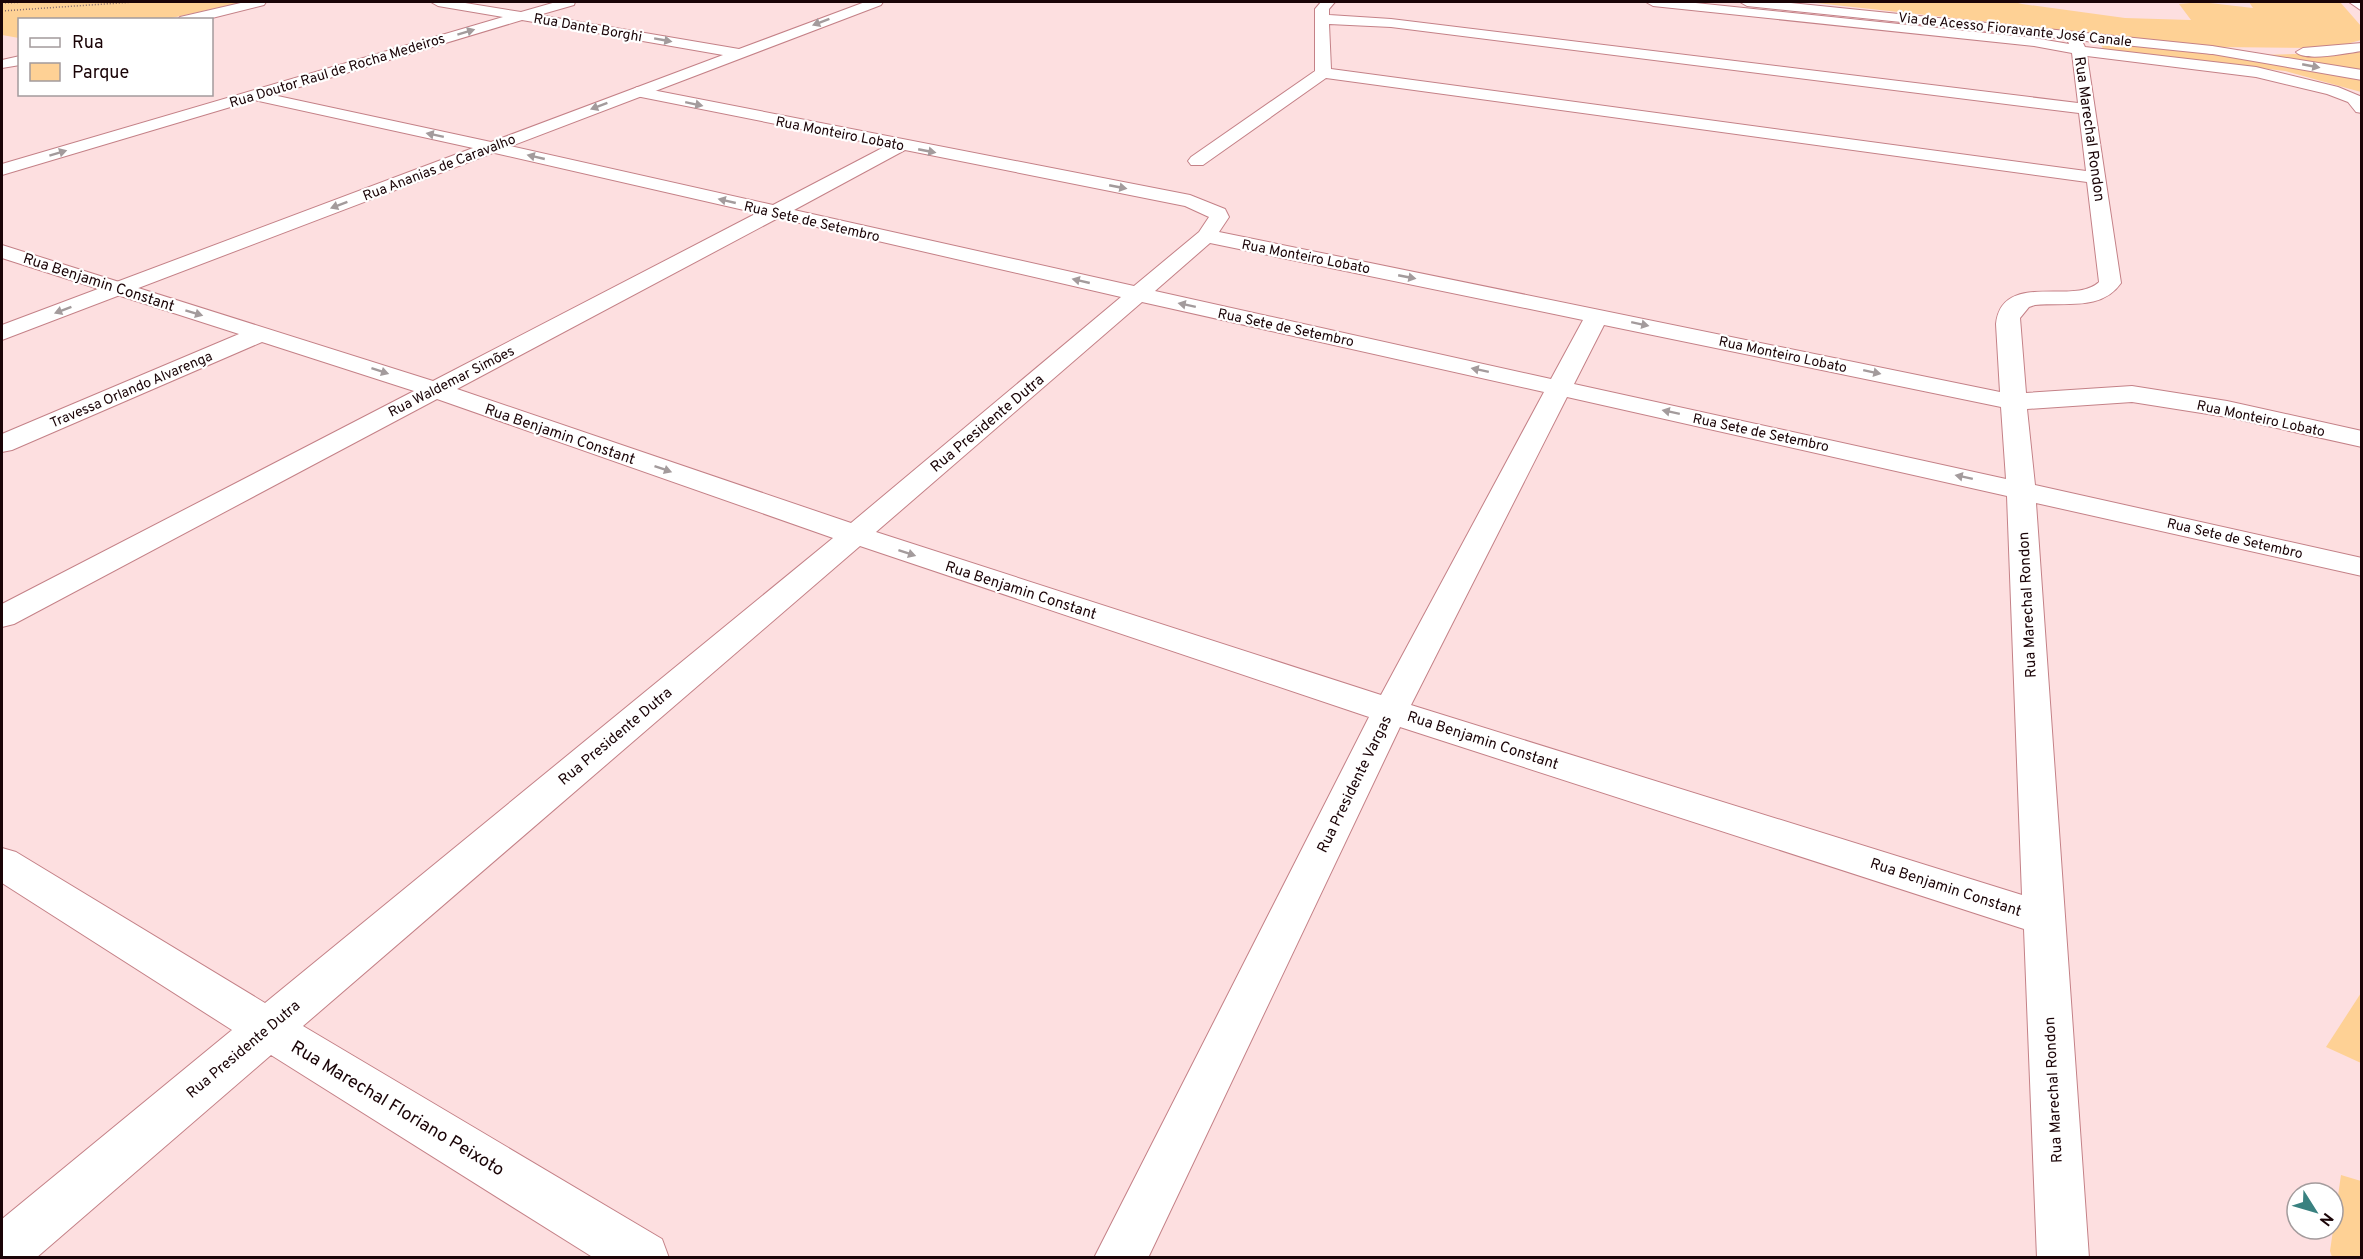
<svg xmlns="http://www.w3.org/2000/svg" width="2363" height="1259" viewBox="0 0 2363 1259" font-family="Overpass,sans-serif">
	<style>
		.green { fill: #fed195 }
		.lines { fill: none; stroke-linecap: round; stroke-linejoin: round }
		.street-casing { stroke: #c48187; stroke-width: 2 }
		.secondary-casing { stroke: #c48187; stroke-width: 2 }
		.primary-casing { stroke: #c48187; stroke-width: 2 }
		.path { stroke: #856b6d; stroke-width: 1.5; stroke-dasharray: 1 2; stroke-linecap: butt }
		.street { fill: #fff; fill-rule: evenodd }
		.secondary { fill: #fff; fill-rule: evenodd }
		.primary { fill: #fff; fill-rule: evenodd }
		.oneway { fill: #a39b9c }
		.labels { text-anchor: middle; stroke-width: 4.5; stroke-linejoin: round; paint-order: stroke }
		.far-street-label { font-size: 14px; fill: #1a0407; stroke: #fff }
		.street-label { font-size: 15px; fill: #1a0407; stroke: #fff }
		.near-street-label { font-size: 18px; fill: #1a0407; stroke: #fff }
	</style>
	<rect width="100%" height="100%" fill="#fddfe0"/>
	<g class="green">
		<polygon points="2,2 243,2 167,19 20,20 19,38 2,35"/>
		<polygon points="1807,2 2014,2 2022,4 2125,18 2191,20 2179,4 2201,2 2253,8 2249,2 2340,2 2361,26 2361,40 2343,45 2319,48 2218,47"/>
		<polygon points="2113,43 2216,53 2361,79 2361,92 2285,71 2103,49 2101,44"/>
		<polygon points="2361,52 2361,73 2261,55"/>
		<polygon points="2361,993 2361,1063 2326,1047"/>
		<polygon points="2341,1175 2361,1181 2361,1257 2332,1257 2330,1251"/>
	</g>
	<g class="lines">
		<g class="street-casing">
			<path id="street" d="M1321,2H1335L1329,9V15L1391,19L2078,103L2072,53L2034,46L1653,6L1646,2H1686L2034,38L2069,44L2066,36L2073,32L2078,33L2085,47L2256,67L2338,87L2362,97V113L2356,112L2348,102L2327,94L2256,77L2087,56L2121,283C2102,311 2065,302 2035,305L2029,307L2020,318L2026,393L2132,386L2227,401L2362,431V447L2227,417L2132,402L2027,409L2035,485L2362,558V576L2036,503L2089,1258H2037L2024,929L1400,727L1148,1258H1094L1369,717L860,546L303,1026L662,1239L669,1258H594L271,1055L36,1258H2V1219L232,1030L2,883V848L16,852L265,1003L833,538L437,399L14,624L2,627V604L414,391L262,342L12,450L2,452V434L239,334L2,258V245L433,381L757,213L486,151L483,147L486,143L492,142L773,205L886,146L631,95L629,92L637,87L1190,195L1225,209L1229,217L1219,232L2000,392L1996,324C2002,270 2074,306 2099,282L2087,182L1326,78L1203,165H1191L1188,161L1191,157L1315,71V9ZM1329,24L1391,27L2079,113L2086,171L1331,69ZM905,150L1185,206L1209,217L1199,232L1134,286L794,210ZM778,218L1121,297L851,523L457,389ZM1210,243L1583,320L1551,379L1155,291ZM1142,302L1544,392L1381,695L876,532ZM1604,325L2001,407L2006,479L1574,384ZM1567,397L2007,496L2022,895L1411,705Z"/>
		</g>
		<g class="secondary-casing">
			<g id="secondary">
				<polygon points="245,2 266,2 264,5 204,20 178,20 180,17"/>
				<path d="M431,2H459L521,12L556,2H575L574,5L539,15L739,49L865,2H883L881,5L2,340V325L473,148L254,100L2,175V164L503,17L438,6ZM522,20L723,55L491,142L273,95Z"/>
				<polygon points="1740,2 1781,2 2212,46 2219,50 2212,54 1747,6"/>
				<polygon points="20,56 20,65 2,68 2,60"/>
			</g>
		</g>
		<g class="primary-casing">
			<g id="primary">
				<polygon points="2349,2 2362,2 2362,11"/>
				<path d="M2362,43V51C2347,53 2305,62 2296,52L2303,48Z"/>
				<polygon points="2212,46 2362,70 2362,80 2207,53 2205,50"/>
			</g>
		</g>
		<g class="path">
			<polyline points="2,3 29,2"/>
			<polyline points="2,11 134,2"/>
		</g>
		<use href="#street" class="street"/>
		<use href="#secondary" class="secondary"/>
		<use href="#primary" class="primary"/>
	</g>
	<defs><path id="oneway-solid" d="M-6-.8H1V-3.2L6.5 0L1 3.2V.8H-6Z" transform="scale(1.5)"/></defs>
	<g class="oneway">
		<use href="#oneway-solid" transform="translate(821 22) rotate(159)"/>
		<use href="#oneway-solid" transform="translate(466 32) rotate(-17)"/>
		<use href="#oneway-solid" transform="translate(663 40) rotate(10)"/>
		<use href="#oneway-solid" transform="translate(2311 66) rotate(11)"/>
		<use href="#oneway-solid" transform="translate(694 104) rotate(12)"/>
		<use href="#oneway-solid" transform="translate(599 106) rotate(159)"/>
		<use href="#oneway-solid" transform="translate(435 135) rotate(-168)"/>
		<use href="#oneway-solid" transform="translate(927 151) rotate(11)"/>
		<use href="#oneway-solid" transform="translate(58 153) rotate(-17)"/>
		<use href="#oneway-solid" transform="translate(536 157) rotate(-167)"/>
		<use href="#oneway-solid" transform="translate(1118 187) rotate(11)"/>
		<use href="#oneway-solid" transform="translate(727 201) rotate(-167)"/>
		<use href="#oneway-solid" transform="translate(339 205) rotate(159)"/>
		<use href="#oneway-solid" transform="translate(1407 277) rotate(11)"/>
		<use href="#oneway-solid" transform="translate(1081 281) rotate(-167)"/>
		<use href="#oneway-solid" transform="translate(1187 305) rotate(-168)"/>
		<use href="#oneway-solid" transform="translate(63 310) rotate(159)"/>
		<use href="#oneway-solid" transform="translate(194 313) rotate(17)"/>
		<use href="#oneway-solid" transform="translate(1640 324) rotate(12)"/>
		<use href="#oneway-solid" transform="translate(1480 370) rotate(-168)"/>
		<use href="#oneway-solid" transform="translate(380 371) rotate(18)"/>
		<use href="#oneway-solid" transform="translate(1872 372) rotate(12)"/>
		<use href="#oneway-solid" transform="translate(1671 412) rotate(-168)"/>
		<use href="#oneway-solid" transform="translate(663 469) rotate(19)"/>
		<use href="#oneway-solid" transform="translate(1964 477) rotate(-168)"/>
		<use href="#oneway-solid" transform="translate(907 553) rotate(18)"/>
	</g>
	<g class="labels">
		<g class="far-street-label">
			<text transform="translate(588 27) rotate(10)" y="5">Rua Dante Borghi</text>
			<text transform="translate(2015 29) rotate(6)" y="5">Via de Acesso Fioravante José Canale</text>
			<text transform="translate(337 70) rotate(-17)" y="5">Rua Doutor Raul de Rocha Medeiros</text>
			<text transform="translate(840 133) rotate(11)" y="5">Rua Monteiro Lobato</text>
			<text transform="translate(439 167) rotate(-21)" y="5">Rua Ananias de Caravalho</text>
			<text transform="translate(812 221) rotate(13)" y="5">Rua Sete de Setembro</text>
			<text transform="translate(1306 256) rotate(11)" y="5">Rua Monteiro Lobato</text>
			<text transform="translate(1286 327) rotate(12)" y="5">Rua Sete de Setembro</text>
			<text transform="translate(1783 354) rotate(12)" y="5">Rua Monteiro Lobato</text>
			<text transform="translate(451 381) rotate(-27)" y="5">Rua Waldemar Simões</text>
			<text transform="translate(131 389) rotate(-23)" y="5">Travessa Orlando Alvarenga</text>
			<text transform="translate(2261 418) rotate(12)" y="5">Rua Monteiro Lobato</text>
			<text transform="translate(1761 432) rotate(12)" y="5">Rua Sete de Setembro</text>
			<text transform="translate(2235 538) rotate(13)" y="5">Rua Sete de Setembro</text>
		</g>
		<g class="street-label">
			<text transform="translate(2090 129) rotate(82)" y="5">Rua Marechal Rondon</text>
			<text transform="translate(99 282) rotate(18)" y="5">Rua Benjamin Constant</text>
			<text transform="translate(987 423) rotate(-40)" y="5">Rua Presidente Dutra</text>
			<text transform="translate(560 434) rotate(19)" y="5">Rua Benjamin Constant</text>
			<text transform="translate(1021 590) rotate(18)" y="5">Rua Benjamin Constant</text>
			<text transform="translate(2027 605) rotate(-93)" y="5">Rua Marechal Rondon</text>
			<text transform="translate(615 736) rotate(-40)" y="5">Rua Presidente Dutra</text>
			<text transform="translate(1483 740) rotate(18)" y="5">Rua Benjamin Constant</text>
			<text transform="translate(1354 784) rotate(-64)" y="5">Rua Presidente Vargas</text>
			<text transform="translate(1946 887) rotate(18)" y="5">Rua Benjamin Constant</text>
			<text transform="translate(243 1049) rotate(-40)" y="5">Rua Presidente Dutra</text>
			<text transform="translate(2053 1090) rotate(-93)" y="5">Rua Marechal Rondon</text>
		</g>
		<g class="near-street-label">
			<text transform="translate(398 1108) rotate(31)" y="6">Rua Marechal Floriano Peixoto</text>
		</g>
	</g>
	<rect width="2363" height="1259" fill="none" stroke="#1a0407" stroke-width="6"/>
	<rect x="18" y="18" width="195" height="78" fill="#ffffff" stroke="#a39b9c" stroke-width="1.5"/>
	<rect x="30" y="38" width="30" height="9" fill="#ffffff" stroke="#a39b9c" stroke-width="1.5"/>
	<text x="72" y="48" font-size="18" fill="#1a0407">Rua</text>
	<rect x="30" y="63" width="30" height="18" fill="#fed195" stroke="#a39b9c" stroke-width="1.5"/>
	<text x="72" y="78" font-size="18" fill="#1a0407">Parque</text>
	<g transform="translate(2315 1211) rotate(127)"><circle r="28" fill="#ffffff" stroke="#a39b9c" stroke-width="1.5"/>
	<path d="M0-4.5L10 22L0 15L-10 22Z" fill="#398180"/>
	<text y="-9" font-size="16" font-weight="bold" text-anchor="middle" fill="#1a0407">N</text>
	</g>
</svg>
